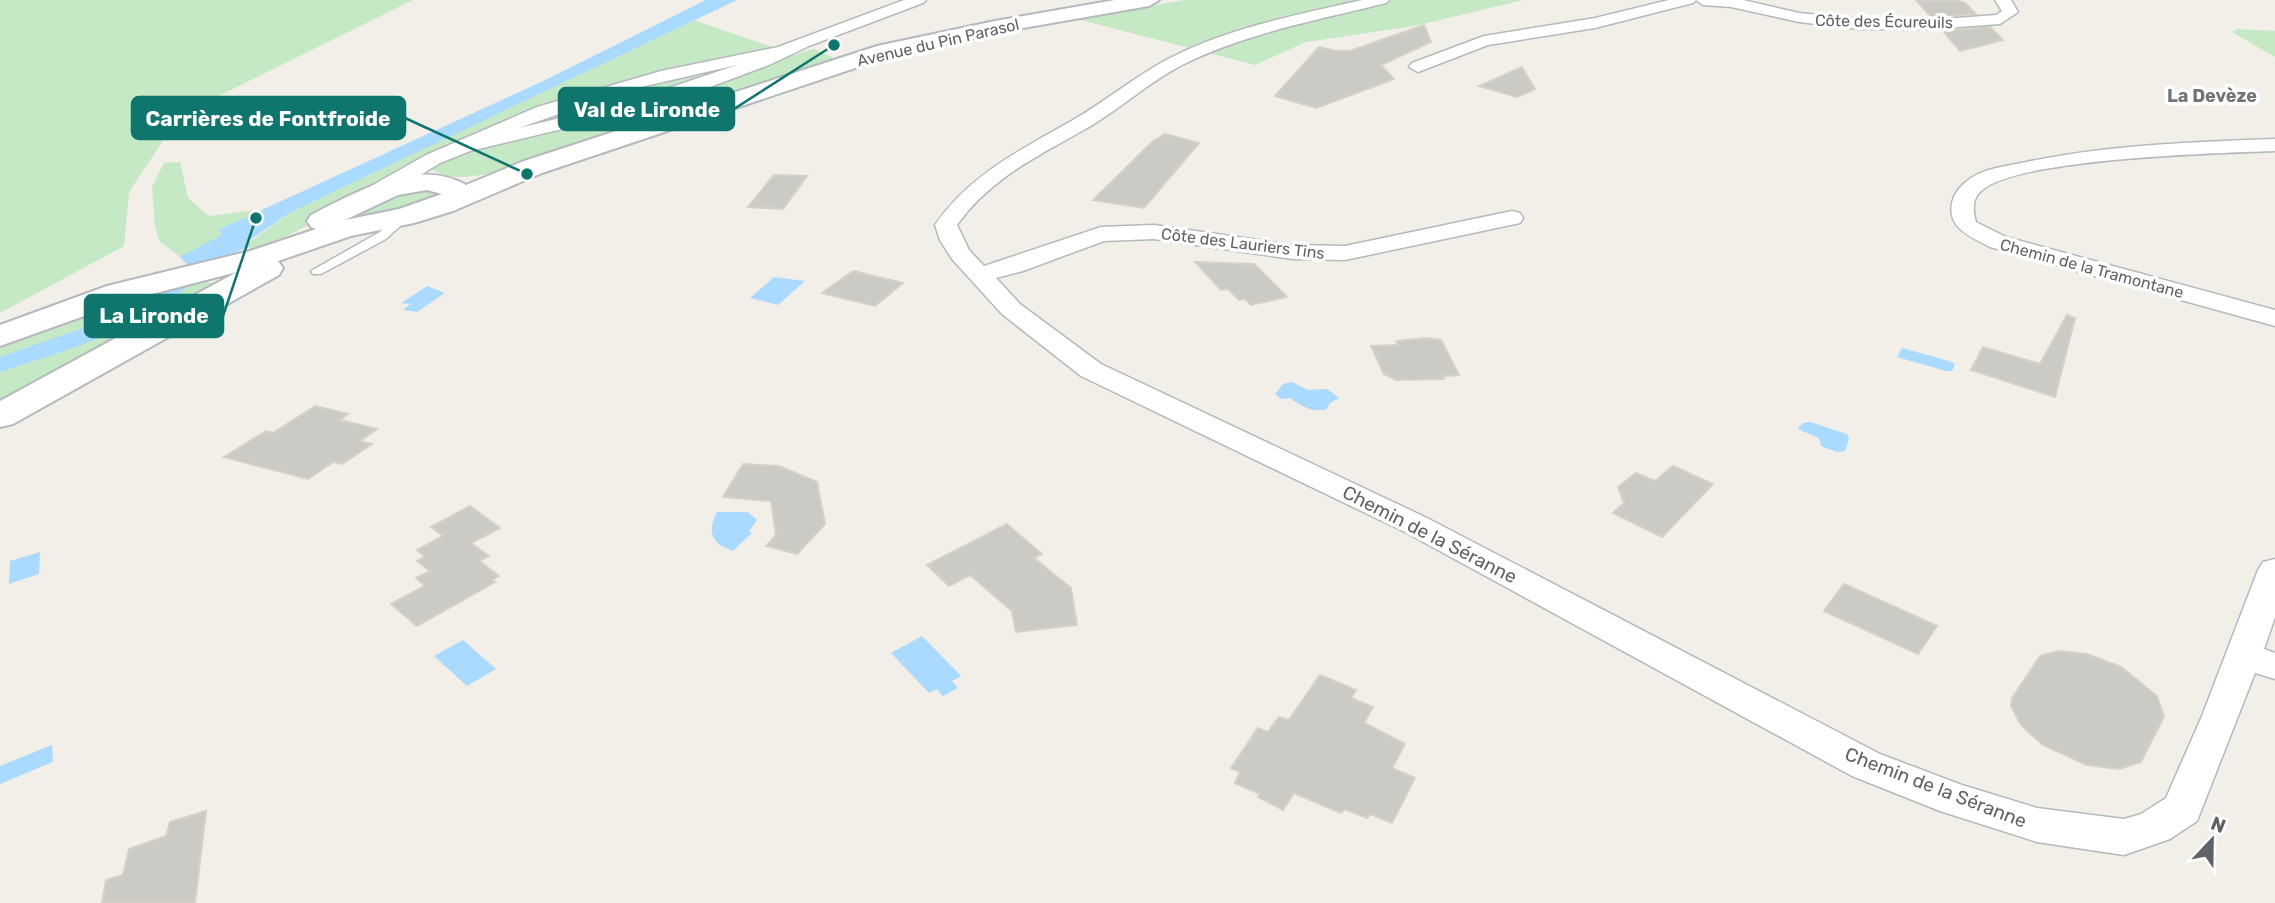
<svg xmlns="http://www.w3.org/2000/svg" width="2275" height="903" viewBox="0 0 2275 903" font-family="Rubik,sans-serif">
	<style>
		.green { fill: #c5e8c5 }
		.water { fill: #aadaff }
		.building { fill: #cccac5; stroke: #d6d1c6; stroke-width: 2 }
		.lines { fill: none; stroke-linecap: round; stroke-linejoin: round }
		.service-casing { stroke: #b5b8bc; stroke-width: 3 }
		.minor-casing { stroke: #b5b8bc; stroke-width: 3 }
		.tertiary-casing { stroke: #b5b8bc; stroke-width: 4 }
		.service { fill: #fff; fill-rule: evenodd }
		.minor { fill: #fff; fill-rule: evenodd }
		.tertiary { fill: #fff; fill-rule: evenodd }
		.labels { text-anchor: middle; stroke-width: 7; stroke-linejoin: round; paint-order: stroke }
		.far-street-label { font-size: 16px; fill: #5f6368; stroke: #fff }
		.far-neighbourhood-label { font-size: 18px; font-weight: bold; fill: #70757a; stroke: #fff }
		.street-label { font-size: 19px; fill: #5f6368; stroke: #fff }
		.leader { fill: none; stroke: #0f766e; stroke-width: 2.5 }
		.callout-dot { fill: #0f766e; stroke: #fff; stroke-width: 2.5 }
		.callout { fill: #0f766e; stroke: #0f766e; stroke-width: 2.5 }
		.callout-label { font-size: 21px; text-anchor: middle; font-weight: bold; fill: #fff }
	</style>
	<rect width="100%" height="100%" fill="#f1efe8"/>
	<g class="green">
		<polygon points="0,0 413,0 180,115 129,192 124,246 0,313"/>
		<polygon points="1184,0 1523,0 1415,26 1306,42 1255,65 1077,19"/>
		<polygon points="694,20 775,48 648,75 554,102 509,121 287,236 252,251 247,244 291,212 314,199"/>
		<polygon points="2237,29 2275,31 2275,57 2232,32"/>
		<path d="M814,49L836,59L504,171C481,174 452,184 432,169L455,155Z"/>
		<polygon points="728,65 733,67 662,93 545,122 539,119 560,106"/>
		<polygon points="180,162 188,198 209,216 255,210 222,256 190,264 159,241 155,226 152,187 164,163"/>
		<polygon points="424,189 445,191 440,200 357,219 349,217 364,203"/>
		<polygon points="206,281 214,284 200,294 0,404 0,343 73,314"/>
	</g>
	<g class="water">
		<path d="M706,0H737L291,212L250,240L248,247C214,260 194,284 165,304C116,337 55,354 0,372V357L112,318L154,296L189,266L180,257L222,235L218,230L541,82Z"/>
		<polygon points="774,277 805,281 778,305 750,298"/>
		<polygon points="427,286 445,293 417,312 403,310 410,304 401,303"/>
		<polygon points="1902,348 1949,361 1955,364 1952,371 1946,371 1897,357"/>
		<path d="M1292,382L1308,390L1327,389L1339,398L1330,403L1326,410C1309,411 1303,407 1290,398L1281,399L1275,394L1283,384Z"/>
		<polygon points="1810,422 1847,434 1849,439 1845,451 1837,452 1821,446 1819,438 1800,430 1798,428 1803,423"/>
		<path d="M717,512H748L757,520L749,531L752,533L733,551C711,544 707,531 717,512Z"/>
		<polygon points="40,552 39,574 9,584 10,561"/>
		<polygon points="922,636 961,676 952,681 958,688 943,696 937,689 929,693 891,653"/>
		<polygon points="463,640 496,669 467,686 434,656"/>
		<polygon points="52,745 53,762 0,784 0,766"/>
	</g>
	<g class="building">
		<polygon points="1916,0 1955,0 1965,3 1976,14 1931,17"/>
		<polygon points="1424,25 1431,42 1381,65 1394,79 1316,108 1275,96 1319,47 1336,51 1350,51"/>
		<polygon points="1990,27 2003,40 1960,51 1943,31"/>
		<polygon points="1522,67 1535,89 1517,97 1479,86"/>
		<polygon points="1165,134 1199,143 1144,208 1093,200 1152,142"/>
		<polygon points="774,175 807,176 783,209 748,207"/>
		<polygon points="1195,262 1254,264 1287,297 1251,305 1245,299 1239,300 1228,289 1221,290"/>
		<polygon points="853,271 903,283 875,306 822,293"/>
		<polygon points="2067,315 2075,318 2055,397 1971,370 1983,347 2040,364"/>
		<polygon points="1426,338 1441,340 1459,375 1443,376 1444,379 1396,380 1384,374 1371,346 1398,345 1396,341"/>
		<polygon points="315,406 348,414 340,420 377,429 360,441 372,444 342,464 333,462 308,479 224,457 266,431 273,433"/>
		<polygon points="743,464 779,466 817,482 825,524 797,554 766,546 776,535 771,501 723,497"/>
		<polygon points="1673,466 1713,484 1662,537 1613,513 1624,503 1618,487 1636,473 1655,481"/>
		<polygon points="470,506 500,528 471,543 489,556 479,561 499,576 492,580 495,582 417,626 391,604 425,586 416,578 430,571 417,561 425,557 417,550 443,536 431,527"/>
		<polygon points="1007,524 1042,554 1034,558 1071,588 1077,625 1016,632 1012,611 970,575 949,586 927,565"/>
		<polygon points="1844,584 1937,626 1918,654 1824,611"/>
		<polygon points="2058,651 2087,654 2121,667 2157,696 2164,717 2141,762 2119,769 2087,765 2043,745 2021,725 2011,706 2012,698 2040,656"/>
		<polygon points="1320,675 1356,690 1351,698 1373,707 1364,723 1405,744 1392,768 1415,778 1392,823 1370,814 1367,818 1345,809 1341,813 1294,793 1283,810 1258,797 1260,794 1235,783 1240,772 1231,768 1258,728 1268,732 1279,717 1289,720"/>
		<polygon points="206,811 195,903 102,903 106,880 123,875 129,849 166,836 170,822"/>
	</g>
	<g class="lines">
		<g class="service-casing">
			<polygon id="service" points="404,213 410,217 408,219 386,239 321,274 313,274 311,271 378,233"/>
		</g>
		<g class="minor-casing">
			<g id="minor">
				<path d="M904,0H926L923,3L809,46L769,65L686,96L600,120L470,151L440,163L382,199H366L363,194L366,189L426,155L537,107L661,71L778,47ZM737,65L630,101L519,128L628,90Z"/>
				<path d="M1362,0H1389L1386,3C1318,20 1246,33 1182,65C1148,83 1121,108 1089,127C1040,155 990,178 957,225L969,250L984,266L1101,227L1154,225L1293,245L1345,246L1512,211L1520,213L1523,218L1520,223L1345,260L1293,259L1154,239L1104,241L1023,271L996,278L1020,304L1101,364L1427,518L1880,754L1962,785L2037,808L2124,819L2141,814L2166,798L2202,716L2258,570L2263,562L2275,559V617L2264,649L2275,653V679L2255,673L2197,821L2170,839L2124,855L2037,842L1940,811L1852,776L1405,532L1081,376L1002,314L952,259L940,240L935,225C970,174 1021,150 1073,120C1106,101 1134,77 1168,59C1228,28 1296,15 1362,0Z"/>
				<polygon points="1669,0 1743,0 1799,13 1859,19 1930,20 1996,15 2002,11 1995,0 2011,0 2018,12 2000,24 1930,29 1859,29 1799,22 1731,7 1703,5 1696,0 1693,3 1595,28 1488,45 1418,72 1409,67 1412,63 1484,36 1595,18"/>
				<path d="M2275,139V151C2222,153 2012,158 1980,192C1972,200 1973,212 1976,222L2006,237L2275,310V326L1990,247C1972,237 1947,229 1952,203C1954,193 1962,184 1971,178C1986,168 2008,166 2026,162C2108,145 2191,142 2275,139Z"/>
			</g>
		</g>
		<g class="tertiary-casing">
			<path id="tertiary" d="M1115,0H1159L1149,6L995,33L891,56L542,173L453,211L414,223L351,236L278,261L283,268L279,275L13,424L0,427V401L237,272L129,300L0,346V325L107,286L250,251L316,229L311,227L307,221L311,215C357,192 416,157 466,185L524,161L877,46L995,21ZM427,190L442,194L399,209L345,220L398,195Z"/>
		</g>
		<use href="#service" class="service"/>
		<use href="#minor" class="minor"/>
		<use href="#tertiary" class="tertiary"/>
	</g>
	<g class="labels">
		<g class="far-street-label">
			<text transform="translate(1884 21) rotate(1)" y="6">Côte des Écureuils</text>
			<text transform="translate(938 42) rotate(-13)" y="6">Avenue du Pin Parasol</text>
			<text transform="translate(1243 243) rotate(7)" y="6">Côte des Lauriers Tins</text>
			<text transform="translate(2092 268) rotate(15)" y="6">Chemin de la Tramontane</text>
		</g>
		<g class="far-neighbourhood-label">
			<text x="2212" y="102">La Devèze</text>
		</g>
		<g class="street-label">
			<text transform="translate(1430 534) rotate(27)" y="7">Chemin de la Séranne</text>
			<text transform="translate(1936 787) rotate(21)" y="7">Chemin de la Séranne</text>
		</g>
	</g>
	<path class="leader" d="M834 45L734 109M527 174L405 118M256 218L223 316"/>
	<g class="callout-dot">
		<circle cx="834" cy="45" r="7"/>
		<circle cx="527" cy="174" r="7"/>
		<circle cx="256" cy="218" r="7"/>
	</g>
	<g class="callout">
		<rect x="559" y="88" width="175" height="42" rx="7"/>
		<rect x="132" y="97" width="273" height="42" rx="7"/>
		<rect x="85" y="295" width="138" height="42" rx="7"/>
	</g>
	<g class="callout-label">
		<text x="647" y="117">Val de Lironde</text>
		<text x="268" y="126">Carrières de Fontfroide</text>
		<text x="154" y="323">La Lironde</text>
	</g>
	<g transform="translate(2212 840) rotate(22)" stroke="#ffffff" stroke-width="5" paint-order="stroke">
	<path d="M0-5L12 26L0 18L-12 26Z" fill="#5f6368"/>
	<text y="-10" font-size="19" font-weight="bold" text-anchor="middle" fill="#5f6368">N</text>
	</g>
</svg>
